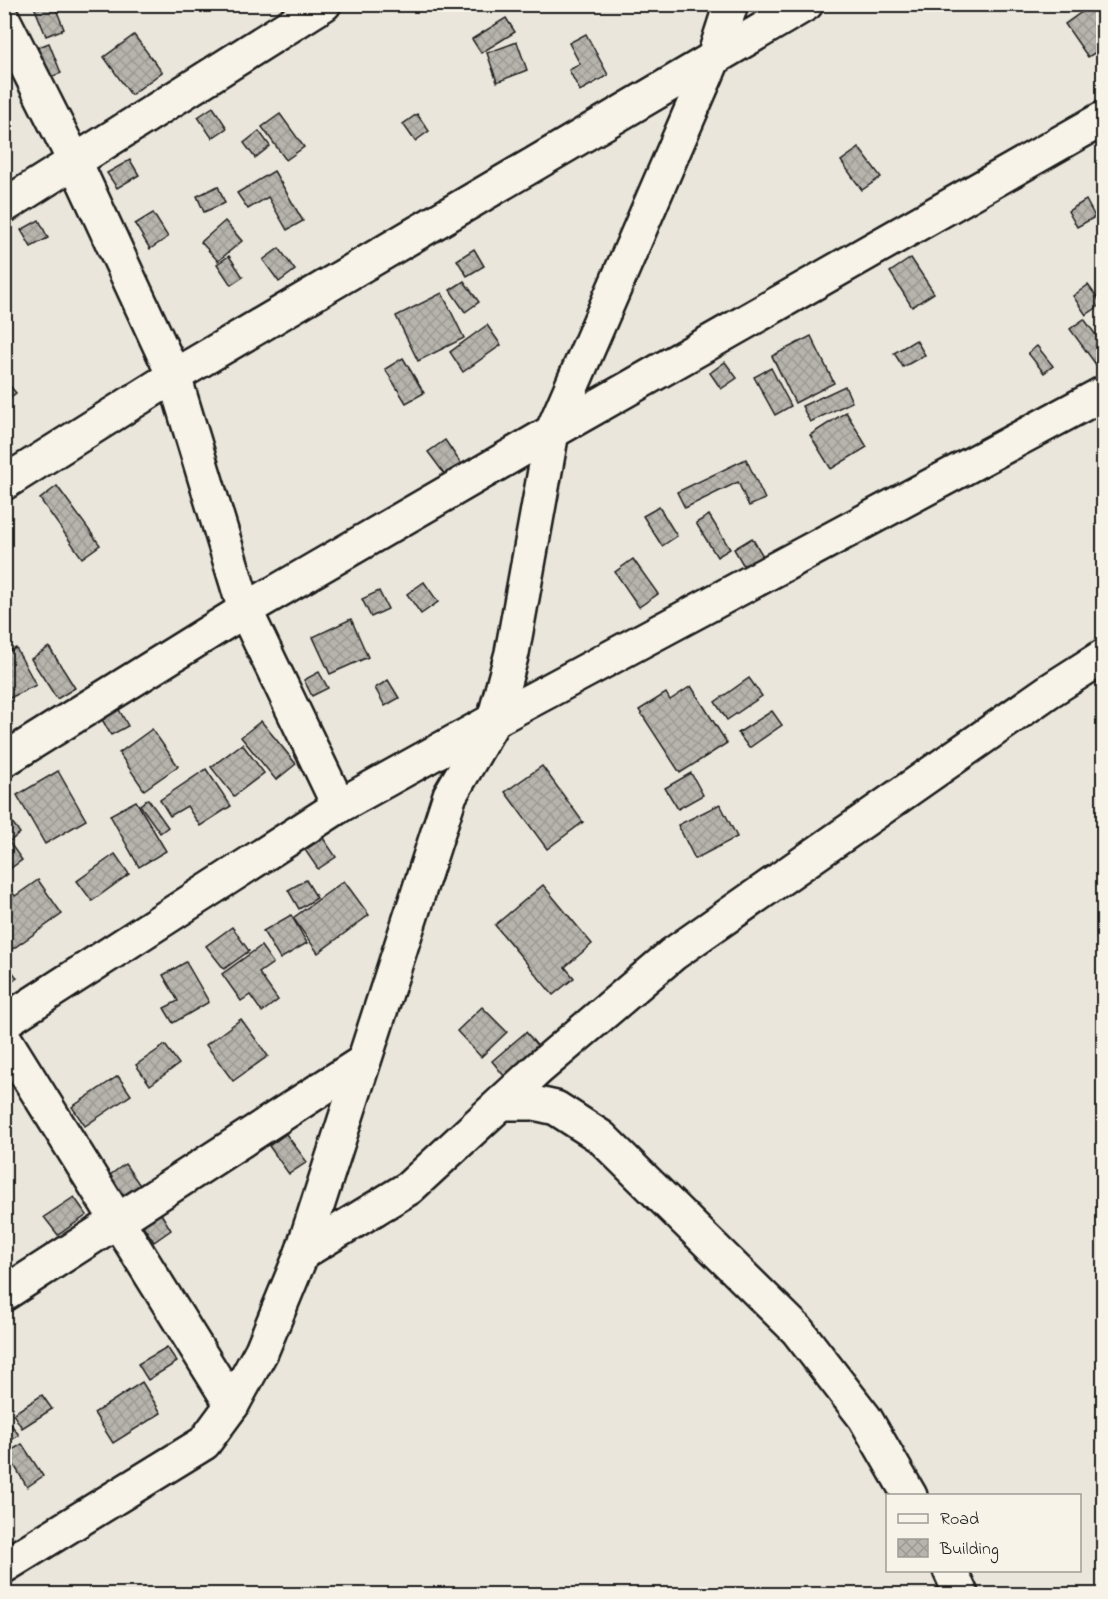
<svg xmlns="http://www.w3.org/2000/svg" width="1108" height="1599" viewBox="0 0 1108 1599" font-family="'Indie Flower',sans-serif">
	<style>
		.building { fill: url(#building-cross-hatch); stroke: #1c1c1c; stroke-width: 1.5 }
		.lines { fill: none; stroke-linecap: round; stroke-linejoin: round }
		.minor-casing { stroke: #1c1c1c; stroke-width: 38 }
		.tertiary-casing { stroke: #1c1c1c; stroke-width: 38 }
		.minor { stroke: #f7f3e8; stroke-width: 33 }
		.tertiary { stroke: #f7f3e8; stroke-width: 33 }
	</style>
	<defs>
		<pattern id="building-cross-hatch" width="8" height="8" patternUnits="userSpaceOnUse" patternTransform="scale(1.5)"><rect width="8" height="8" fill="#b6b4ac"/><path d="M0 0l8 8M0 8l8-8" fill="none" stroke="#9c9a93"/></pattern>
	</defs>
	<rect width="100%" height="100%" fill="#eae6dc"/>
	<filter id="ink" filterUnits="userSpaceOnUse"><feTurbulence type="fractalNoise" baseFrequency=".0167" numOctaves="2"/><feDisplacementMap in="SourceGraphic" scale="12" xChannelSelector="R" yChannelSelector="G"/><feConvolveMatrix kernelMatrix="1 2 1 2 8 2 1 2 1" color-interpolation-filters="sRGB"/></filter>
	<g filter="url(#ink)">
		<g class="building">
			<polygon points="33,4 54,4 64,29 46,36"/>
			<polygon points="1093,4 1100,4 1104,9 1104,47 1088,57 1065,24"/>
			<polygon points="506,18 515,32 481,53 472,39"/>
			<polygon points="586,34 608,75 580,91 569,70 580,64 569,43"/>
			<polygon points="134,35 162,72 131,95 104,57"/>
			<polygon points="517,42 527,70 497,82 487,53"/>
			<polygon points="49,43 61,73 41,81 29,51"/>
			<polygon points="213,107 227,128 212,138 198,117"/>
			<polygon points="280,114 304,147 286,160 262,127"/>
			<polygon points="417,114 429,131 415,141 403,124"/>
			<polygon points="259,131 270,146 255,158 244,143"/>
			<polygon points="859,148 881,177 862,190 841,161"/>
			<polygon points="130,160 139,175 117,188 107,173"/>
			<polygon points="274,171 303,221 287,230 268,197 248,209 237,193"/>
			<polygon points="218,186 225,203 204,212 197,196"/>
			<polygon points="1086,200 1095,217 1077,227 1068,211"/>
			<polygon points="153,213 168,237 150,249 135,224"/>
			<polygon points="39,220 48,238 31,247 21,230"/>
			<polygon points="225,221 242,241 218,261 201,242"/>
			<polygon points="279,248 295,270 279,282 263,260"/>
			<polygon points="474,249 484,266 467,276 457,260"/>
			<polygon points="229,256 243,277 231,285 217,264"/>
			<polygon points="911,258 934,293 912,307 890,272"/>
			<polygon points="464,281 479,302 465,312 450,290"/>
			<polygon points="1088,285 1102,304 1086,315 1073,296"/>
			<polygon points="442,293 464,338 418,361 396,316"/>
			<polygon points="1084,319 1104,346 1104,368 1100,370 1070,329"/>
			<polygon points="487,325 501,345 463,372 450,352"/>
			<polygon points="811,336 834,383 795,403 772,356"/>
			<polygon points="916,340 925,355 903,367 894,353"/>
			<polygon points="1037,346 1053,366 1044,373 1028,353"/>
			<polygon points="403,358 424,393 406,403 385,369"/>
			<polygon points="725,362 737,378 721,389 710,373"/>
			<polygon points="771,368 791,406 775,415 754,377"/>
			<polygon points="4,379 16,393 4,403"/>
			<polygon points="845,386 852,402 810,422 802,406"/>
			<polygon points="846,412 867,447 831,469 810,435"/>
			<polygon points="445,440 462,465 446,476 428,452"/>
			<polygon points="746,459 765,499 749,506 738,482 685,508 677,492"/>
			<polygon points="57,486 100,545 82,558 40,499"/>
			<polygon points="659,507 677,536 662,546 643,516"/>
			<polygon points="709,515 730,549 717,557 696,523"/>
			<polygon points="752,538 763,556 745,568 734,549"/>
			<polygon points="633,559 658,594 639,607 615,572"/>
			<polygon points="424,582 438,602 421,614 407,594"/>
			<polygon points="379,591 388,609 371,617 362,599"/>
			<polygon points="351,619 368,657 330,674 313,637"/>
			<polygon points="49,647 75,688 57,699 31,659"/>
			<polygon points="16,648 36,685 4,701 4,654"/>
			<polygon points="319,672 328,688 312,696 304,680"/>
			<polygon points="749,678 762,696 727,720 715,702"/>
			<polygon points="388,680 399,698 385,706 375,688"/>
			<polygon points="691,686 727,743 680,773 639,710 666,693 670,700"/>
			<polygon points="117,706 128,726 111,735 100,716"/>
			<polygon points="772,711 782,725 749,748 738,733"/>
			<polygon points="261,721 296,764 276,780 241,737"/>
			<polygon points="152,729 178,766 144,790 119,753"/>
			<polygon points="242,744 264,773 234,796 211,767"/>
			<polygon points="542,766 583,822 547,849 505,792"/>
			<polygon points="206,769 231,806 200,826 187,806 170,816 160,800"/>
			<polygon points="58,771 86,820 45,844 17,795"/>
			<polygon points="691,773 703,795 678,809 665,788"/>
			<polygon points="148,799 168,827 160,833 140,805"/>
			<polygon points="136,801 166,851 139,867 110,815"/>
			<polygon points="720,804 737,837 695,859 678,825"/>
			<polygon points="4,811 20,833 9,842 22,860 4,873"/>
			<polygon points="323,838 336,857 318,869 305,850"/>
			<polygon points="115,854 129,874 92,901 77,881"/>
			<polygon points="38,880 62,914 4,955 4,890 9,887 15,896"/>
			<polygon points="306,880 317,898 299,909 288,890"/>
			<polygon points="344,881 369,915 318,953 293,918"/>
			<polygon points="543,885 592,944 565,967 574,978 553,995 495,925"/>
			<polygon points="291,915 307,943 280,959 263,931"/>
			<polygon points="232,927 249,951 224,969 206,946"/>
			<polygon points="261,946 273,963 259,973 278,1000 262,1012 250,995 241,1001 222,974"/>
			<polygon points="5,961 17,978 4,987 4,961"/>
			<polygon points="186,962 209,1002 173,1023 164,1008 178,1001 163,975"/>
			<polygon points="482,1007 507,1032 481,1057 457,1031"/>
			<polygon points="241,1019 268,1056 233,1081 206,1045"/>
			<polygon points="526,1032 539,1048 504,1076 492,1061"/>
			<polygon points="165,1045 179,1064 150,1085 136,1065"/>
			<polygon points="118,1076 131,1095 85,1126 72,1107"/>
			<polygon points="286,1134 307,1162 289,1174 269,1146"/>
			<polygon points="125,1164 142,1188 116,1207 99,1183"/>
			<polygon points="74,1197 87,1215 58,1235 44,1217"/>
			<polygon points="160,1212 171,1230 154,1242 142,1224"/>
			<polygon points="167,1347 177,1362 148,1380 138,1364"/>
			<polygon points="142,1382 161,1413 113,1443 94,1413"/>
			<polygon points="42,1395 52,1409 22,1428 13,1414"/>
			<polygon points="4,1415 19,1435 4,1445"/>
			<polygon points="22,1444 43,1476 27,1487 7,1453"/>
		</g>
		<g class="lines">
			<g class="minor-casing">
				<g id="minor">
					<polyline points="4,21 75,162 174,376 245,610 339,806"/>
					<polyline points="4,206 324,4"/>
					<polyline points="4,483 174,376 806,4"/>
					<polyline points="4,760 245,610 552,432 1104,118"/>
					<polyline points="4,1022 339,806 494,720 1104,393"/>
					<polyline points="4,1038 232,1405"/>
					<polyline points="502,1103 534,1103 556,1108 601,1137 797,1330 865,1418 910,1496"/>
					<polyline points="302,1253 409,1188 539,1068 673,954 1049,691 1104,656"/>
					<polyline points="4,1294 363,1062"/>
					<polyline points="950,1570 961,1594"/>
				</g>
			</g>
			<g class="tertiary-casing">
				<polyline id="tertiary" points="4,1566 204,1443 232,1405 262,1350 302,1253 450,795 494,720 512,653 552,432 713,60 731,4"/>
			</g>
			<use href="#minor" class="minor"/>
			<use href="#tertiary" class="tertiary"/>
		</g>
	</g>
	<rect width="1108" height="1599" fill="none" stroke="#f7f3e8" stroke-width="24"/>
	<rect x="12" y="12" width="1084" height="1575" fill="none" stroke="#1c1c1c" stroke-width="2" filter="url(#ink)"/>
	<rect x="886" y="1494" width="195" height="78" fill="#f7f3e8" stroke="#9f9d96" stroke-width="1.5"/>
	<rect x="898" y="1514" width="30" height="9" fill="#f7f3e8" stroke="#9f9d96" stroke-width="1.5"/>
	<text x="940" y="1524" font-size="18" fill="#1c1c1c">Road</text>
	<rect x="898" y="1539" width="30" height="18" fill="url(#building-cross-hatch)" stroke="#9f9d96" stroke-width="1.5"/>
	<text x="940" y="1554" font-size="18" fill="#1c1c1c">Building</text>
</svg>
